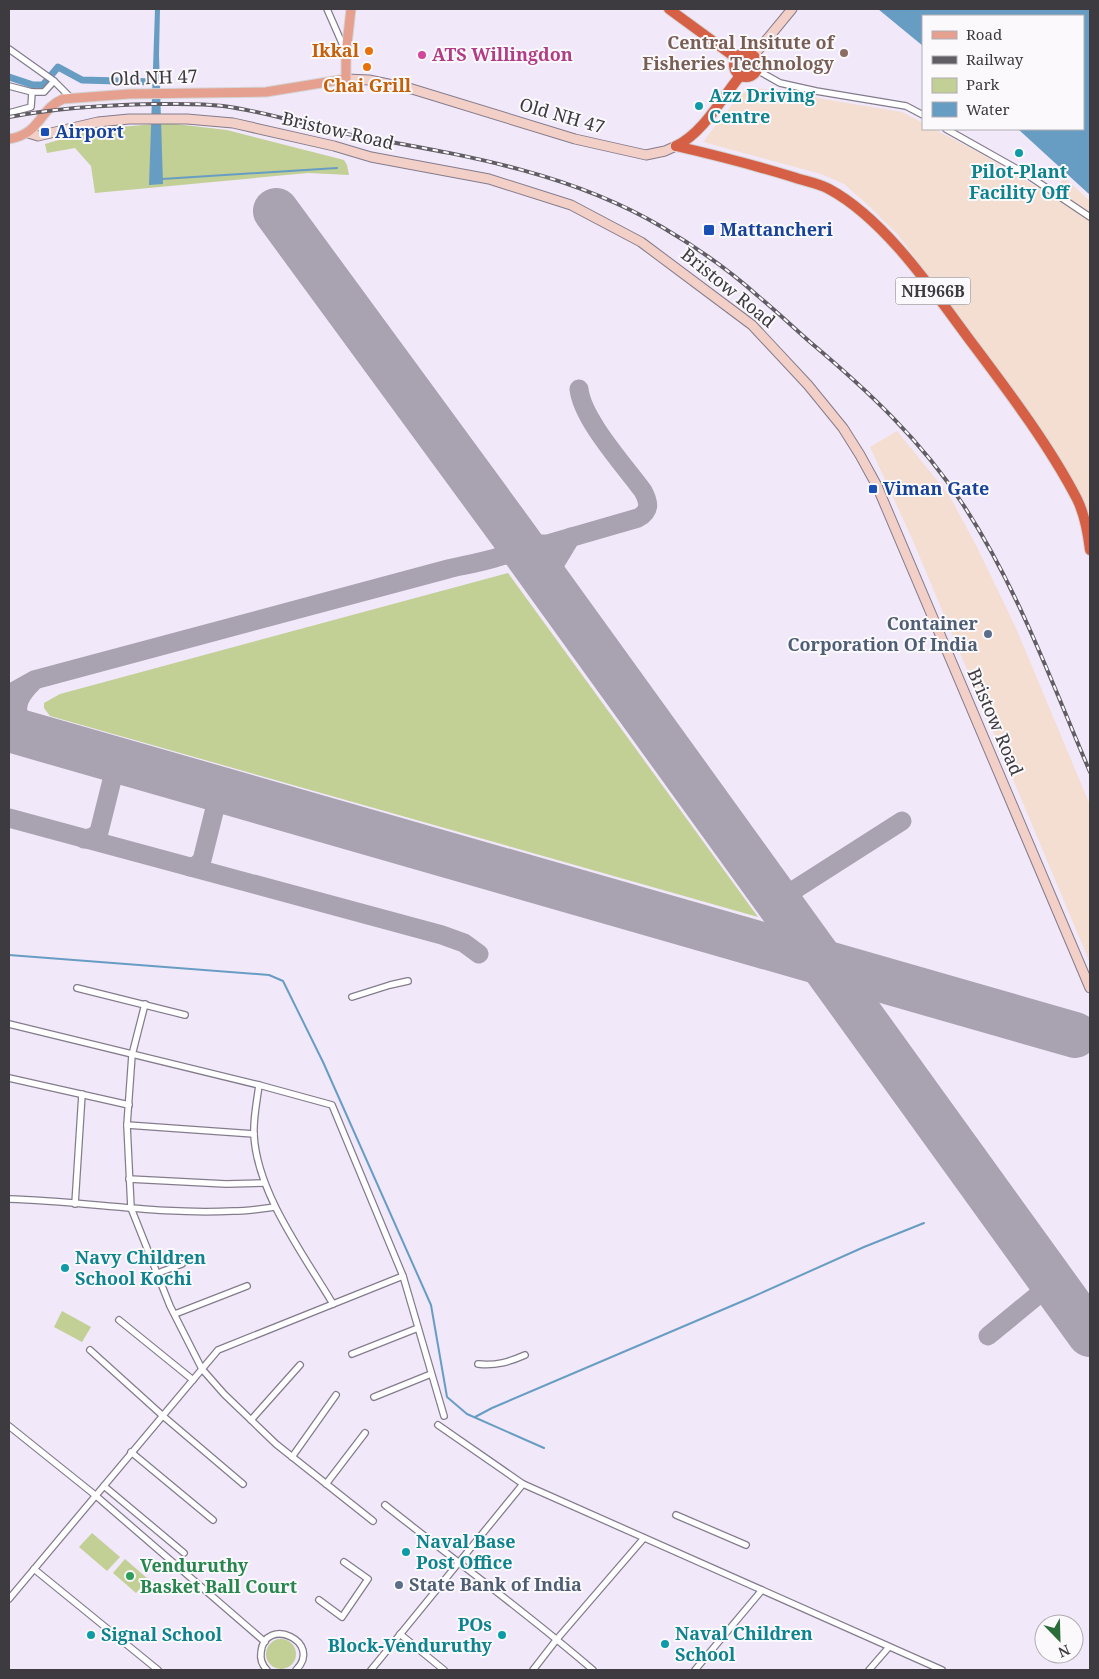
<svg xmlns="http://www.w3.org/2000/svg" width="1099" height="1679" viewBox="0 0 1099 1679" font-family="'Noto Serif',serif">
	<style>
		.industrial { fill: #f4ded1 }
		.green { fill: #c2cf95 }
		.water { fill: #689dc3 }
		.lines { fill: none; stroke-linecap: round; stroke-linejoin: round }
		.stream { stroke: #689dc3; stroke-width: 2 }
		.canal { stroke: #689dc3; stroke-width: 7 }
		.taxiway { stroke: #a9a2b0; stroke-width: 19 }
		.runway { stroke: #a9a2b0; stroke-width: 46 }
		.street-casing { stroke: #847c8c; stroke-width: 8 }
		.secondary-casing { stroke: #847c8c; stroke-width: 11 }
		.primary-casing { stroke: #d4d4d5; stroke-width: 11 }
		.highway-casing { stroke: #d4d4d5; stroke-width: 12 }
		.street { stroke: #fff; stroke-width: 5.5 }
		.secondary { stroke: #f2cfc7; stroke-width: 9 }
		.primary { stroke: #e6a08f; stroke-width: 9 }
		.highway { stroke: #d56045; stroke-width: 10 }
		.rail-casing { stroke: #615d65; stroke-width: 4 }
		.rail { stroke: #fbf9fc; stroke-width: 2; stroke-dasharray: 5.5; stroke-linecap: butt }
		.food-dot { fill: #e8710a; stroke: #fbf9fc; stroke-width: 2 }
		.education-dot { fill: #8d6e63; stroke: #fbf9fc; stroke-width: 2 }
		.hotel-dot { fill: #d1479c; stroke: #fbf9fc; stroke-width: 2 }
		.culture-dot { fill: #0f9aa8; stroke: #fbf9fc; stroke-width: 2 }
		.transit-dot { fill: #1a4fb4; stroke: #fbf9fc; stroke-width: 2 }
		.service-dot { fill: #5c6f8a; stroke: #fbf9fc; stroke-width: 2 }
		.leisure-dot { fill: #2e9e5b; stroke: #fbf9fc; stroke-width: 2 }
		.labels { text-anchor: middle; stroke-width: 4; stroke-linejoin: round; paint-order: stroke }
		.shield { fill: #fbf9fc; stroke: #767378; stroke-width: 1 }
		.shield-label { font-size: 16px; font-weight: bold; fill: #3d3a40 }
		.education-label { font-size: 18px; font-weight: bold; fill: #785e54; stroke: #fbf9fc; text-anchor: end }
		.food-label { font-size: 18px; font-weight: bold; fill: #c56008; stroke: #fbf9fc; text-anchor: end }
		.hotel-label { font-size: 18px; font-weight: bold; fill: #b23c85; stroke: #fbf9fc; text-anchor: start }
		.street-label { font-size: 18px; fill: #3d3a40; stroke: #fbf9fc }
		.culture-label { font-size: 18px; font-weight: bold; fill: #0d838f; stroke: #fbf9fc; text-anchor: start }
		.transit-label { font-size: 18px; font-weight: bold; fill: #164399; stroke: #fbf9fc; text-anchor: start }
		.service-label { font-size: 18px; font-weight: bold; fill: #4e5e75; stroke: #fbf9fc; text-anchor: end }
		.leisure-label { font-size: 18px; font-weight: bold; fill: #27864d; stroke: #fbf9fc; text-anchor: start }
	</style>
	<rect width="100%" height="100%" fill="#f1e8fa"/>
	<g class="industrial">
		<polygon points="757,88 902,112 923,123 923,129 934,129 980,153 1049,194 1065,178 1090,201 1090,519 1079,493 1056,451 1028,409 898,235 869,206 844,184 821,174 703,142 740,94"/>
		<polygon points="897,431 949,495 976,545 1016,628 1090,805 1090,963 913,541 870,447"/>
	</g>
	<g class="green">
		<polygon points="167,123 227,130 344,160 347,165 349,175 308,173 95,193 91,166 75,148 47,153 45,144 96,129"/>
		<polygon points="508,573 758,917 50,716 44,708 44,703 60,694"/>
		<polygon points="62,1311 91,1327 82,1342 54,1327"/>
		<polygon points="92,1533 120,1557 107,1571 79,1547"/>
		<polygon points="125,1559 148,1579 136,1593 113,1573"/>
		<circle cx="281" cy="1654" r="15"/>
	</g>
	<g class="water">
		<polygon points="155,9 160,9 159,55 163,184 149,185"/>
		<polygon points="878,9 1090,9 1090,195 1018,129 1083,129 1083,16 923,16 923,46"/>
	</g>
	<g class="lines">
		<g class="stream">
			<polyline points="162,179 337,168"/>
			<polyline points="9,955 269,975 283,981 323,1062 431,1305 447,1397 467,1414 544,1448"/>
			<polyline points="475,1417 492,1408 750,1298 864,1247 924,1223"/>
		</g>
		<polyline class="canal" points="9,77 33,85 43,85 58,67 82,80 155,82 155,77"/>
		<g class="taxiway">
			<path d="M512,533L524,542L531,544H548L638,518C651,511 649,502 643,491C624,465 582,419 579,389"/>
			<path d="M501,556C514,553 522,555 533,563"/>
			<polyline points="545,580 571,537"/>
			<path d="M32,683C4,711 21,724 47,740"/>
			<path d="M9,694L34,680L448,569C462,565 507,559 513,548C516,543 514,538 512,533"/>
			<polyline points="9,818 442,935 464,943 479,954"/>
			<polyline points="84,839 93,837 99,832 113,776 112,766 107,758"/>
			<polyline points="190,867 196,866 202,860 216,804 216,795 210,787"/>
			<path d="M766,887C775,893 784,894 794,890L902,821"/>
			<polyline points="789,918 789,901 794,890"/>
			<polyline points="988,1336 1044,1290 1048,1283 1048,1275"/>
		</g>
		<g class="runway">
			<polyline points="276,211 512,533 1090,1334"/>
			<polyline points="9,729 1075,1035"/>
		</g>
		<g class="street-casing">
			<g id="street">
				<polyline points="327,9 345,50"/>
				<polyline points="9,49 54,81 71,98"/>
				<polyline points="757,70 780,83 816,91 906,106 923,115"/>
				<polyline points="9,86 32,92 44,92 54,81"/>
				<polyline points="9,113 31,107 32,92"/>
				<polyline points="946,129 1026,174 1090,217"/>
				<polyline points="77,988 185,1015"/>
				<polyline points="352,997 390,985 408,981"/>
				<polyline points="145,1004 132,1055 127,1125 131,1208 170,1306 202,1369 224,1394 276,1444 373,1521"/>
				<polyline points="9,1024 259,1085 332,1105 403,1276 444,1416"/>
				<polyline points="9,1078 129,1105"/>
				<path d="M259,1085C257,1101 253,1119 254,1135C257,1193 304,1255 333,1304"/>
				<polyline points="127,1125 254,1134"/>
				<polyline points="129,1179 226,1184 264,1183"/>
				<path d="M9,1199C84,1201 158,1215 233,1211C247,1211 261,1209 275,1207"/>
				<polyline points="75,1204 82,1094"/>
				<polyline points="158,1273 182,1264"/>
				<polyline points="175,1314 247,1286"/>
				<polyline points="119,1320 193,1380"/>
				<polyline points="90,1350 163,1416 243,1484"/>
				<polyline points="352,1354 418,1328"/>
				<path d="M478,1364C496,1366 509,1362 525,1355"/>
				<polyline points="374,1397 431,1374"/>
				<polyline points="251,1420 300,1365"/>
				<polyline points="438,1425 523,1484 942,1670"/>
				<polyline points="9,1426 95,1495 265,1642"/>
				<polyline points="131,1452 213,1520"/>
				<polyline points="292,1457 336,1395"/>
				<polyline points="326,1484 365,1433"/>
				<polyline points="104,1486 184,1553"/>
				<path d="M385,1505C454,1560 526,1612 593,1670"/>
				<polyline points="676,1515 746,1545"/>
				<polyline points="34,1569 158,1670"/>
				<polyline points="9,1599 218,1350 403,1276"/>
				<polyline points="319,1600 342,1617 368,1579 344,1562"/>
				<polyline points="400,1634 444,1670"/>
				<path d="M267,1670C262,1665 260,1659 261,1652C265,1615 324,1642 296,1670"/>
				<polyline points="371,1670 523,1484"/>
				<polyline points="533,1670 557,1639 644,1538"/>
				<polyline points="695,1670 762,1590"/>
				<polyline points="869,1670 889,1647"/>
			</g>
		</g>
		<g class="secondary-casing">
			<g id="secondary">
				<polyline points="754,55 792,9"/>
				<polyline points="346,79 369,80 412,89 575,139 646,155 665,151 676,146"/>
				<polyline points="28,133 38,136 98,122 129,119 187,119 233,123 334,146 371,157 489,179 571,205 641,242 752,325 808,385 843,428 860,455 877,486 1090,988"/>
			</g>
		</g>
		<g class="primary-casing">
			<path id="primary" d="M9,139C41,134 39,109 63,99L129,94L266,92L346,79V53L351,9"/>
		</g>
		<g class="highway-casing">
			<g id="highway">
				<polyline points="669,9 736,58"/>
				<circle cx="746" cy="65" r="12"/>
				<path d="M676,146C715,155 754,165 793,177C804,181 818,183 829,189C885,219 934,292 972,343C1008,391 1049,445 1077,499C1085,515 1088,533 1090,550"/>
				<path d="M676,146C703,133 722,98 740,76"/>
			</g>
		</g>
		<use href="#street" class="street"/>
		<use href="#secondary" class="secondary"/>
		<use href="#primary" class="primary"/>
		<use href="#highway" class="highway"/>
		<g class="rail-casing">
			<path id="rail" d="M9,117C57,108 104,105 154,104C176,104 200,103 223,106C269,112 313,128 358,136C463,155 569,172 662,227C696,247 729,270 758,296C776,311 793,327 810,342C867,390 921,440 962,503C1017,586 1051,681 1090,772"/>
		</g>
		<use href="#rail" class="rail"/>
	</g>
	<g class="food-dot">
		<circle cx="369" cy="51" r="5"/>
		<circle cx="367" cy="67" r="5"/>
	</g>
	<circle class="education-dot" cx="844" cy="53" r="5"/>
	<circle class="hotel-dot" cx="422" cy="55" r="5"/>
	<g class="culture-dot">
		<circle cx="699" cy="106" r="5"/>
		<circle cx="1019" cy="153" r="5"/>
		<circle cx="65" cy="1268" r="5"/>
		<circle cx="406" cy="1552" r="5"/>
		<circle cx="91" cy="1635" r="5"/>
		<circle cx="502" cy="1635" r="5"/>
		<circle cx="665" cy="1644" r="5"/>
	</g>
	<g class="transit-dot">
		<rect x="40" y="127" width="10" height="10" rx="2.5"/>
		<rect x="703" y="224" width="12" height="12" rx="2.5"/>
		<rect x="868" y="484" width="10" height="10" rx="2.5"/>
	</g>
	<g class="service-dot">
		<circle cx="988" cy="634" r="5"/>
		<circle cx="399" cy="1585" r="5"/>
	</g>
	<circle class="leisure-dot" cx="130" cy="1576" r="5"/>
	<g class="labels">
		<rect class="shield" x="895.5" y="277.5" width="75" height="27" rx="4"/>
		<g class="shield-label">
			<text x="933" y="297">NH966B</text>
		</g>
		<g class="education-label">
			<text x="834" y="49">Central Insitute of<tspan x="834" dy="21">Fisheries Technology</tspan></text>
		</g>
		<g class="food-label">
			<text x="359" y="57">Ikkal</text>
			<text x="367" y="92" text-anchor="middle">Chai Grill</text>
		</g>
		<g class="hotel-label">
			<text x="432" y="61">ATS Willingdon</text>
		</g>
		<g class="street-label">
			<text transform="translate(154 78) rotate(-2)" y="6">Old NH 47</text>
			<text transform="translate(562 116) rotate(16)" y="6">Old NH 47</text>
			<text transform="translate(338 131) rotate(13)" y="6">Bristow Road</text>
			<text transform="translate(728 288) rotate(39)" y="6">Bristow Road</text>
			<text transform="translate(995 722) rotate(67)" y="6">Bristow Road</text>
		</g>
		<g class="culture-label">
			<text x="709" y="102">Azz Driving<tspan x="709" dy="21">Centre</tspan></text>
			<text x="1019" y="178" text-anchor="middle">Pilot-Plant<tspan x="1019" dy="21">Facility Off</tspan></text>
			<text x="75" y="1264">Navy Children<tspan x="75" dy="21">School Kochi</tspan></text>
			<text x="416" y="1548">Naval Base<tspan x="416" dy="21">Post Office</tspan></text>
			<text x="492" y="1631" text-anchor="end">POs<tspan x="492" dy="21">Block-Venduruthy</tspan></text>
			<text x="675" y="1640">Naval Children<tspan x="675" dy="21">School</tspan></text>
			<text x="101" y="1641">Signal School</text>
		</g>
		<g class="transit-label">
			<text x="55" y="138">Airport</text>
			<text x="720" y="236">Mattancheri</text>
			<text x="883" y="495">Viman Gate</text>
		</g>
		<g class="service-label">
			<text x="978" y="630">Container<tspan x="978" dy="21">Corporation Of India</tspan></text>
			<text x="409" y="1591" text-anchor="start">State Bank of India</text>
		</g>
		<g class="leisure-label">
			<text x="140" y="1572">Venduruthy<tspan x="140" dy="21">Basket Ball Court</tspan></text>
		</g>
	</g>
	<rect width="1099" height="1679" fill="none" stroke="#3d3a40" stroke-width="20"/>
	<rect x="922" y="15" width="162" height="115" fill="#fbf9fc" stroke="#afadb1"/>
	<rect x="932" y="31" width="25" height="8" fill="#e6a08f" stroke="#afadb1"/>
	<text x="966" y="40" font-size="15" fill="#3d3a40">Road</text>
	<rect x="932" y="56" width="25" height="8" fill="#615d65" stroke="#afadb1"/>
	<text x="966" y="65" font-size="15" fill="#3d3a40">Railway</text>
	<rect x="932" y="78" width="25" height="15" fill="#c2cf95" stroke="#afadb1"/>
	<text x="966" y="90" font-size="15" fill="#3d3a40">Park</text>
	<rect x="932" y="102" width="25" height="15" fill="#689dc3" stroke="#afadb1"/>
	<text x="966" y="115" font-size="15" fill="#3d3a40">Water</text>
	<g transform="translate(1059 1639) rotate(157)"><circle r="24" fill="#fbf9fc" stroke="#afadb1"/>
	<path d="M0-4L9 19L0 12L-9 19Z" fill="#296c37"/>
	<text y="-8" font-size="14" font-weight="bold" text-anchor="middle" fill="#3d3a40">N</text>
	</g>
</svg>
